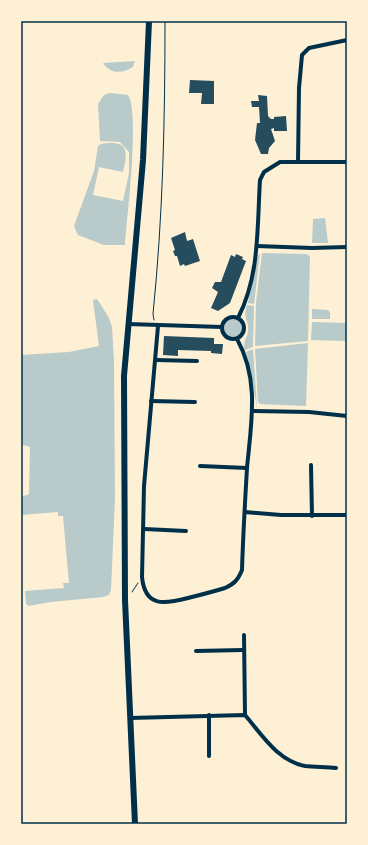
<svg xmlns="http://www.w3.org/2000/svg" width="368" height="845" viewBox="0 0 368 845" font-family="Roboto,sans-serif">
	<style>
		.green { fill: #b9caca }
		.building { fill: #264d5e }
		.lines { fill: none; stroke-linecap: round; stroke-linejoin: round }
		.path { stroke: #003049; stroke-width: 1 }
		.minor { stroke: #003049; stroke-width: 4 }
		.primary { stroke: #003049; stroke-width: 6 }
		.neatline { fill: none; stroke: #003049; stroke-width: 1.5 }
	</style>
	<rect width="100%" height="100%" fill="#fdf0d5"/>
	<g class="green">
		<path d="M135,61L133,67C123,73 111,75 103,63Z"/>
		<path d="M110,93L128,95C140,113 127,218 125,245H104L78,235L74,226L94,171L98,146L101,144C127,140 129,149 123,172L99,167L93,195L123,201L129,173V152L120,142L100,141L98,104L104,95Z"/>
		<polygon points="325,218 328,243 312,243 313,219"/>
		<polygon points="260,253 254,304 248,303 258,256"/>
		<polygon points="262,253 306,254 310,256 308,341 255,346 256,303"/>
		<polygon points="97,299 109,318 112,327 114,361 115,499 111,590 109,595 103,597 51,602 28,606 26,603 25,591 64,588 63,583 69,583 63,516 58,516 58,512 21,515 21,497 29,494 30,447 21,444 21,355 69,352 99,346 93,300"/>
		<path d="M247,305L254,306L253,347L245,350C242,342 247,339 248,331C250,321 242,320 247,305Z"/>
		<polygon points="312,309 328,310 330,312 330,319 312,319"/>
		<circle cx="233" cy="328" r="9"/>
		<polygon points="312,322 347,323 347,341 311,340"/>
		<polygon points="308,343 306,406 260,404 258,402 255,349"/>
		<polygon points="253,349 257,407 246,352"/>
	</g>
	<g class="building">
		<polygon points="190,80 214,81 214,104 201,104 202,93 189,93"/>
		<polygon points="258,95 267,96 268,116 271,119 274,119 274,117 286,116 287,131 274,131 274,128 271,129 275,141 269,148 268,154 261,154 255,140 257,123 260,123 259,107 252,107 251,101 259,101"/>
		<polygon points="185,232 187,241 193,239 200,261 185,266 184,264 180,266 177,256 175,256 173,251 175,250 171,238"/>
		<polygon points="236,254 243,257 242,259 246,261 230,303 218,311 211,308 218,292 212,288 215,282 221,282 231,255 235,257"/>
		<polygon points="164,336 214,338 214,344 223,344 222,354 211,353 211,351 178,350 178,356 163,355"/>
	</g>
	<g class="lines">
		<g class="path">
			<path d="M154,320L153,314C163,216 165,119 165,21"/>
			<polyline points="132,592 138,583"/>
		</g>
		<g class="minor">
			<polyline points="298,162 299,88 302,55 309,48 347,40"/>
			<polyline points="257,246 312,248 347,247"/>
			<circle cx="233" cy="328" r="11"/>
			<path d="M238,318C260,275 257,227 260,180L264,172L280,162H347"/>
			<polyline points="128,324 222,327"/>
			<path d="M158,326L144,486L142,577C145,608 165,604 188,598C200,595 212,592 225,588C234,584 238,580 242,570C243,536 245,502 247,468C251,424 260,380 237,339"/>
			<polyline points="156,360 197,361"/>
			<polyline points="151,401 195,402"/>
			<polyline points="253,411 309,412 347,416"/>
			<polyline points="311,465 312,516"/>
			<polyline points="200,466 247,468"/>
			<polyline points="245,512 281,515 347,515"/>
			<polyline points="144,529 186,531"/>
			<polyline points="244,635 245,715"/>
			<polyline points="196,651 243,650"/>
			<polyline points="209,715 209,756"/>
			<path d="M130,718L245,715C262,735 278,761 305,766C315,767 326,767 336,768"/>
		</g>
		<polyline class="primary" points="135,824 125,600 124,376 143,160 149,21"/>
	</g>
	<rect width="368" height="845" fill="none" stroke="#fdf0d5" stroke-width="44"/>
	<rect x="22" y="22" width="324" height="801" class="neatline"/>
</svg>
